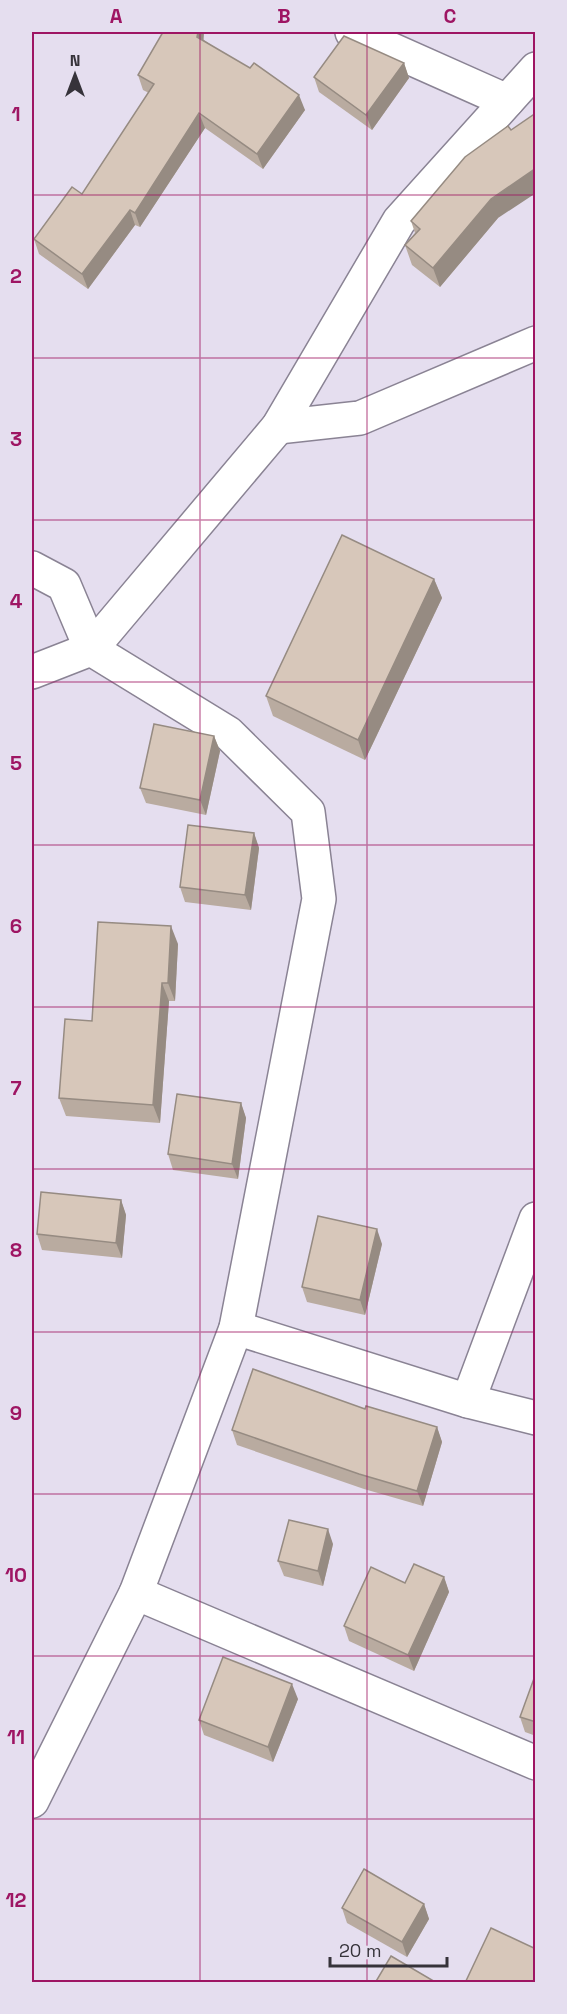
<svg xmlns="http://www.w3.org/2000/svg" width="567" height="2014" font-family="'Space Grotesk',sans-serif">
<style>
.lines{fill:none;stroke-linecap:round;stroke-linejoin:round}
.street-casing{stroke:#8a8394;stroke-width:36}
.street{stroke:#fff;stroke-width:33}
.wall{fill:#b9aba0}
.shaded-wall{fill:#968b82}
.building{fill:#d7c7ba;stroke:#968b82;stroke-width:1.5}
.grid{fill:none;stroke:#9e1563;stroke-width:1.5;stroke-opacity:0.55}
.neatline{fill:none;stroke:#9e1563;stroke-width:2}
.grid-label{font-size:20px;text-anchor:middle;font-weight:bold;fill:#9e1563}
</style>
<rect width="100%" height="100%" fill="#e5deef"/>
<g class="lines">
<g class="street-casing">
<g id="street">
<polyline points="352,32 507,101"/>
<polyline points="278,427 360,418 536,343"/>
<polyline points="32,568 64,585 91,649 228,733 308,812 319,899 236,1328 136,1593 32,1801"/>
<polyline points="32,672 91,649 278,427 399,221 536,69"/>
<polyline points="236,1328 468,1401 536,1418"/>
<polyline points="468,1401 536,1219"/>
<polyline points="136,1593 536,1763"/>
</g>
</g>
<use href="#street" class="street"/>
</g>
<g class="wall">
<polygon points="204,40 305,110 263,169 205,128 140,227 135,225 88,289 39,254 34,239 82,194 149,93 143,90 138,75"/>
<polygon points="404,63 409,78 372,130 319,92 314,77"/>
<polygon points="498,218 440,287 412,265 405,245 415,233 411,221"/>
<polygon points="434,579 442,598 365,760 273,716 266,696"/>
<polygon points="214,736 220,751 206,815 146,803 140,788"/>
<polygon points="254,833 259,848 251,910 185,902 180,887"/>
<polygon points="178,944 175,1001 169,1001 160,1123 66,1116 59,1098 92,1021"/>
<polygon points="241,1103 246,1118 238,1179 173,1170 168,1154"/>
<polygon points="121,1200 126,1215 122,1258 42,1250 37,1234"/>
<polygon points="382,1244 365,1315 307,1302 302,1287"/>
<polygon points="365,1409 437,1427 442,1442 423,1506 364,1489 237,1445 232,1430"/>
<polygon points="333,1544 323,1586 284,1576 278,1561"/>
<polygon points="444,1577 449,1592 414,1671 349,1641 344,1626 405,1583"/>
<polygon points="536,1673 536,1736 525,1732 520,1717"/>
<polygon points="298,1699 273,1762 204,1735 199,1720"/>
<polygon points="424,1904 429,1919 407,1957 347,1923 342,1908"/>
</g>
<g class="shaded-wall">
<polygon points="198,32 204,32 203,52 197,37"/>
<polygon points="404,63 409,78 372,130 366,115"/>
<polygon points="299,95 305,110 263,169 257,154"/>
<polygon points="199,113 205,128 140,227 135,213"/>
<polygon points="536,168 536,193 498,218 440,287 433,268 491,199"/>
<polygon points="130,210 135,225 88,289 82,274"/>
<polygon points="434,579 442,598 365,760 358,740"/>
<polygon points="214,736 220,751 206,815 200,800"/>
<polygon points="254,833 259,848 251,910 245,895"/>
<polygon points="171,926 178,944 175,1001 168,983"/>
<polygon points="162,983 169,1001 160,1123 153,1105"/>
<polygon points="241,1103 246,1118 238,1179 232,1164"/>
<polygon points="121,1200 126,1215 122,1258 116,1243"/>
<polygon points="377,1229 382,1244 365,1315 360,1300"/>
<polygon points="437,1427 442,1442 423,1506 417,1491"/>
<polygon points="328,1529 333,1544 323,1586 318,1571"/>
<polygon points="444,1577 449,1592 414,1671 408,1655"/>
<polygon points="292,1684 298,1699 273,1762 268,1747"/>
<polygon points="424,1904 429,1919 407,1957 402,1942"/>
</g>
<g class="building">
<polygon points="163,32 198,32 197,37 250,68 254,63 299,95 257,154 199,113 135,213 130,210 82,274 34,239 72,187 82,194 154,84 138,75"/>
<polygon points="344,36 404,63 366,115 314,77"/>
<polygon points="536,113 536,168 491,199 433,268 405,245 420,229 411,221 465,157 508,126 511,130"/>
<polygon points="342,535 434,579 358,740 266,696"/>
<polygon points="154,724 214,736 200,800 140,788"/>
<polygon points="188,825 254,833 245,895 180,887"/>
<polygon points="98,922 171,926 168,983 162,983 153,1105 59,1098 65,1019 92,1021"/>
<polygon points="177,1094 241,1103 232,1164 168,1154"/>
<polygon points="41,1192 121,1200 116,1243 37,1234"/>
<polygon points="318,1216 377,1229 360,1300 302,1287"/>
<polygon points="253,1369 365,1409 366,1406 437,1427 417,1491 359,1474 232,1430"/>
<polygon points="289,1520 328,1529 318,1571 278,1561"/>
<polygon points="414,1564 444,1577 408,1655 344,1626 371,1567 405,1583"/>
<polygon points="223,1657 292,1684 268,1747 199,1720"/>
<polygon points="536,1673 536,1722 520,1717"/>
<polygon points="364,1869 424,1904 402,1942 342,1908"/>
<polygon points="491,1928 536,1949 536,1983 465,1983"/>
<polygon points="391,1956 437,1983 375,1983"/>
</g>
<path class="grid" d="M 200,32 L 200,1982M 367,32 L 367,1982M 32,195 L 536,195M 32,358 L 536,358M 32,520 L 536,520M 32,682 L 536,682M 32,845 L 536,845M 32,1007 L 536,1007M 32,1169 L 536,1169M 32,1332 L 536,1332M 32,1494 L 536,1494M 32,1656 L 536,1656M 32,1819 L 536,1819"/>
<rect width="567" height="2014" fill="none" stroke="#e5deef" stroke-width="66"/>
<g transform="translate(75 75)" stroke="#e5deef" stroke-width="4.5" paint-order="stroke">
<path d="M0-4.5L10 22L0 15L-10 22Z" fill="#36333a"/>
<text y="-9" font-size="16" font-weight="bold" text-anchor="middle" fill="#36333a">N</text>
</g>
<path d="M330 1957v9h117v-9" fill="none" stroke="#36333a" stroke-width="3"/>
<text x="339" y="1957" font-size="18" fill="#36333a" stroke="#e5deef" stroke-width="4.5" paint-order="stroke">20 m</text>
<rect x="33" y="33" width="501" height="1948" class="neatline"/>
<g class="grid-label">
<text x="116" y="23">A</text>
<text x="284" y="23">B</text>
<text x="450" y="23">C</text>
<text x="16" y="121">1</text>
<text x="16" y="283">2</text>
<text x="16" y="446">3</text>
<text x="16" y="608">4</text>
<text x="16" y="770">5</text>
<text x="16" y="933">6</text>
<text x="16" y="1095">7</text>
<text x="16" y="1257">8</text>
<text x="16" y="1420">9</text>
<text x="16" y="1582">10</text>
<text x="16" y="1744">11</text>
<text x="16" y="1907">12</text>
</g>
</svg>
